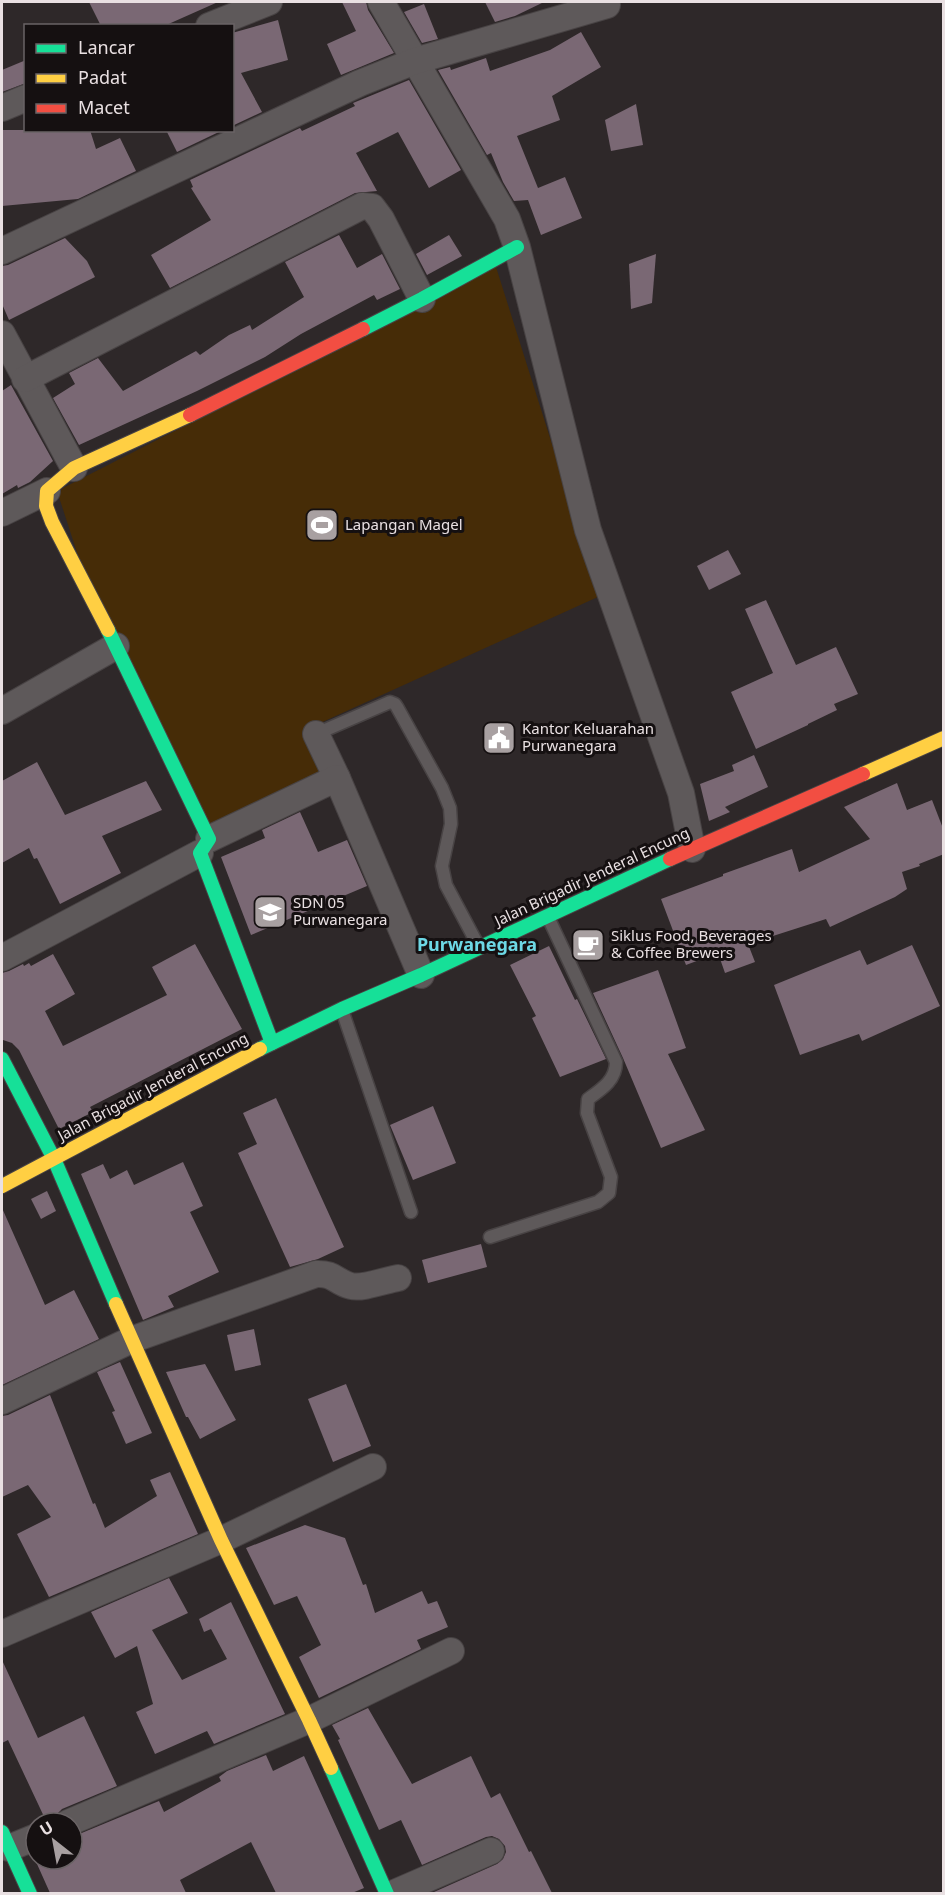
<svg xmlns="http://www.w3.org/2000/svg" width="945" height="1895" font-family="'Noto Sans',sans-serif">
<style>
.green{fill:#462c07}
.building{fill:#7a6874}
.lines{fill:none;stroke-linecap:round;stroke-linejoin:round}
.lane-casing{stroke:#484344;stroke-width:15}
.street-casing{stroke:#484344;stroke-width:28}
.fast-casing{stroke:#484344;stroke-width:16}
.slow-casing{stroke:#484344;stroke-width:16}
.jam-casing{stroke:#484344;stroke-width:16}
.lane{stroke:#5e595a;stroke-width:12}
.street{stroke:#5e595a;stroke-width:26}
.fast{stroke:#16e098;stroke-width:14}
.slow{stroke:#ffcf43;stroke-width:14}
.jam{stroke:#f24e42;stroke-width:14}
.labels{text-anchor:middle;stroke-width:6;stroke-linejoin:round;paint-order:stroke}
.poi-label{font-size:15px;fill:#e9e0e2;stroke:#151011;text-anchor:start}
.street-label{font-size:15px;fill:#e9e0e2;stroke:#151011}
.quarter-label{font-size:18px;font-weight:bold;fill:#6dd8e5;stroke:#151011}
</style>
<rect width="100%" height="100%" fill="#2e2829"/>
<polygon class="green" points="496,267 600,596 307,729 324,770 207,825 98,617 57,491"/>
<g class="building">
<polygon points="89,2 218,2 164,26 101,26"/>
<polygon points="342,2 366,2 368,10 394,53 341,75 327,44 356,31"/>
<polygon points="485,2 544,2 515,16 495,22"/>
<polygon points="424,4 438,39 422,43 404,12"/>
<polygon points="278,20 288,60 241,73 262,112 232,126 232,33"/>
<polygon points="581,32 601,67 552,96 560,120 517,136 538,188 565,177 582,218 541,235 528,200 514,201 503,182 491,153 487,155 438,70 450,67 451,70 486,58 490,71 550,50"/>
<polygon points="26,60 26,83 2,92 2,70"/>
<polygon points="409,80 461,170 429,188 398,132 356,153 377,191 355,193 170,288 151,255 211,220 191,188 193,187 190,180 300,128 302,131 355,106 353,103"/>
<polygon points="636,104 643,145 611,151 605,120"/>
<polygon points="2,130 90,130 96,149 120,138 136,171 78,199 2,206"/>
<polygon points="166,130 223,130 177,152"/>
<polygon points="339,235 357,268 382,254 400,289 377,300 374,295 301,334 265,357 197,391 79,445 53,398 75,384 69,373 98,358 123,391 196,351 200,355 229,335 250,325 252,330 304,297 285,262"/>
<polygon points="449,235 462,256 427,275 416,254"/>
<polygon points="65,238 87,261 95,277 9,320 2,304 2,266 8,265"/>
<polygon points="656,254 652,303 631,309 629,264"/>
<polygon points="11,385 53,461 30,482 18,488 17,485 2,494 2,391"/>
<polygon points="728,550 741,574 709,590 697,566"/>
<polygon points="766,600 796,665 836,647 858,694 834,704 837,710 808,724 808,725 756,749 731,692 773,673 745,609"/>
<polygon points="754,755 768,787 725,807 730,812 709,821 700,784 734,771 732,765"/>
<polygon points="37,762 65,815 146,781 162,810 102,836 121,873 60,904 37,858 34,859 29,848 2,863 2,781"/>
<polygon points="897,783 907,810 932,800 944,831 944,854 919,864 920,866 902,872 907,889 895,897 830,927 826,919 748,944 755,962 725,973 718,953 686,965 661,899 723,876 723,874 792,849 799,872 870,839 844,807"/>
<polygon points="300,812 318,852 347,840 367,886 251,935 221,857 265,838 262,830"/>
<polygon points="195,944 242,1029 90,1107 93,1112 59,1129 19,1050 12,1043 3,1040 2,1037 2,973 9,971 23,964 24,966 29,963 31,966 53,954 75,994 45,1011 63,1046 167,995 152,967"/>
<polygon points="912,945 940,1006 862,1041 859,1034 800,1055 774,985 860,950 867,965"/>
<polygon points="549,946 575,1000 577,999 606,1059 560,1077 532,1018 536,1016 510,965"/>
<polygon points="658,970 686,1048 668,1054 705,1130 661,1148 623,1058 593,993"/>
<polygon points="276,1098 344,1247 318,1259 290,1267 238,1153 257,1144 243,1113"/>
<polygon points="433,1106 456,1163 413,1180 390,1125"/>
<polygon points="183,1162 203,1206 190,1212 219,1272 168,1296 174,1307 143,1320 81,1174 103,1164 110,1179 127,1170 134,1185"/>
<polygon points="47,1191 56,1211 41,1219 31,1199"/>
<polygon points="2,1208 45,1305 74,1290 99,1339 2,1385"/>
<polygon points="481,1244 487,1267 428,1283 422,1260"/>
<polygon points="254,1329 261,1365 235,1371 227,1335"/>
<polygon points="120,1362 152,1433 126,1444 112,1412 115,1411 97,1372"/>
<polygon points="205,1364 236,1420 200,1439 188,1417 186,1417 166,1372"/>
<polygon points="346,1384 371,1446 333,1462 308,1399"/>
<polygon points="50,1395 93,1504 95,1503 105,1528 157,1496 150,1480 170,1472 198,1534 49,1597 17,1534 51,1517 28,1485 2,1497 2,1416 8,1415"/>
<polygon points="305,1525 345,1538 363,1585 366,1584 375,1613 422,1591 428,1604 437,1601 448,1627 417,1640 421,1649 319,1698 299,1657 321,1645 297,1596 274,1605 246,1548"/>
<polygon points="169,1578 188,1613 152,1630 182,1680 227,1659 211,1629 204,1632 199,1619 231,1602 285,1714 214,1744 207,1731 155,1754 136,1712 153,1704 137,1646 115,1658 91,1612"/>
<polygon points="2,1660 38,1738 84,1716 117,1786 62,1809 56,1815 53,1823 47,1823 8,1740 2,1743"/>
<polygon points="368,1708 412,1784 471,1756 491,1798 500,1793 529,1852 531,1851 552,1893 435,1893 434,1892 497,1864 503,1859 506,1852 505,1846 499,1839 492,1836 486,1837 422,1865 401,1820 379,1830 338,1740 340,1739 332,1725"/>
<polygon points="266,1755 273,1771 304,1756 364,1888 352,1893 276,1893 251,1842 180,1880 186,1893 50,1893 33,1855 36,1853 36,1859 72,1859 72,1837 159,1801 164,1812 221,1781 219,1777 227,1771"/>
</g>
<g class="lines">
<g class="lane-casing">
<g id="lane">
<polyline points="316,734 390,702 395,704 397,707 442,788 450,808 451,824 442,866 446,885 479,947"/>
<polyline points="342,1010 411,1212"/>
<path d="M 490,1237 L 598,1202 L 609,1193 L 611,1177 L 587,1113 L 588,1099 C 602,1089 616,1080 616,1062 L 548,917"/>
</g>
</g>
<g class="street-casing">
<g id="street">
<polyline points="381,2 507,219 517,247 588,530 681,793 692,849"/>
<polyline points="209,26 269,2"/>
<polyline points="2,108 26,98"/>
<polyline points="2,251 360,83 415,61 607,5"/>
<polyline points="2,334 74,468"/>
<polyline points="25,379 362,206 372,207 381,219 422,299"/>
<polyline points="2,513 47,491"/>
<polyline points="2,711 116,646"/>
<polyline points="316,734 337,778"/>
<polyline points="209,839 337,778 421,975"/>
<polyline points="2,958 200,853"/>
<path d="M 2,1401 L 131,1340 L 316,1274 C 335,1273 335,1282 351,1286 C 362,1289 386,1280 398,1278"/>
<polyline points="2,1634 221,1540 373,1467"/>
<polyline points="68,1823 309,1720 451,1651"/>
<polyline points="9,1848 36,1837"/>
<polyline points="392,1894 491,1851"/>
</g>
</g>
<g class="fast-casing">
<g id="fast">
<polyline points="363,329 422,299 517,247"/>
<polyline points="108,630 209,839 200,853 272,1043"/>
<polyline points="260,1049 342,1009 421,975 670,859"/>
<polyline points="2,1059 54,1159 116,1304"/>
<polyline points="331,1768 387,1894"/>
<polyline points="2,1832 30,1894"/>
</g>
</g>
<g class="slow-casing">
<g id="slow">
<polyline points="108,630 52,522 46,506 47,491 74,468 190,415"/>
<polyline points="863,774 944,738"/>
<polyline points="2,1186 260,1049"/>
<polyline points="116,1304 221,1540 309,1720 331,1768"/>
</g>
</g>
<g class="jam-casing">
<g id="jam">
<polyline points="190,415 363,329"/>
<polyline points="670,859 863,774"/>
</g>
</g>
<use href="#lane" class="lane"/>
<use href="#street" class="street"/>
<use href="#fast" class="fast"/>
<use href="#slow" class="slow"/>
<use href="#jam" class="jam"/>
</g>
<defs>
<g id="stadium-square" transform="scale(1.725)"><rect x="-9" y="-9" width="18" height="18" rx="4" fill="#a8a0a1" stroke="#151011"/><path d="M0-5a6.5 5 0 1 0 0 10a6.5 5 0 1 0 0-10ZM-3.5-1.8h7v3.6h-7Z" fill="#fff"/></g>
<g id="civic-square" transform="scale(1.725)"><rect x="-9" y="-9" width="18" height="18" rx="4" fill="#a8a0a1" stroke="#151011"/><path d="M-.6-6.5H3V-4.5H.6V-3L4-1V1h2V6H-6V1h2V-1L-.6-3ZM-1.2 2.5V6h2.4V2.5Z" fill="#fff"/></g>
<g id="school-square" transform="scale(1.725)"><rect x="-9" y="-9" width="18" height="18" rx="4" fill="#a8a0a1" stroke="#151011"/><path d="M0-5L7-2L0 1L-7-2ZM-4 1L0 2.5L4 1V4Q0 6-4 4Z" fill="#fff"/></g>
<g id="cafe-square" transform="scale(1.725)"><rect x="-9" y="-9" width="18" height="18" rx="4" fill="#a8a0a1" stroke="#151011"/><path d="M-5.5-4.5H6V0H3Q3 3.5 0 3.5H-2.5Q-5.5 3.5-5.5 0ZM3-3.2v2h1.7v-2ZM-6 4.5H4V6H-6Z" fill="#fff"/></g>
</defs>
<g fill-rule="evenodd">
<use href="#stadium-square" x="322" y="525"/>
<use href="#civic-square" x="499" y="738"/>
<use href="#school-square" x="270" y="912"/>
<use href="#cafe-square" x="588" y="945"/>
</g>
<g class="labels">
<g class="poi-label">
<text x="345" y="530">Lapangan Magel</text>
<text x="522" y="734">Kantor Keluarahan<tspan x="522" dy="17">Purwanegara</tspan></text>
<text x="293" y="908">SDN 05<tspan x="293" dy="17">Purwanegara</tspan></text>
<text x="611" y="941">Siklus Food, Beverages<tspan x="611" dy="17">&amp; Coffee Brewers</tspan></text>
</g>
<g class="street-label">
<text transform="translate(592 877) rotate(-25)" y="5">Jalan Brigadir Jenderal Encung</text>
<text transform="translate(153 1087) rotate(-28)" y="5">Jalan Brigadir Jenderal Encung</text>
</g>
<g class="quarter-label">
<text x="477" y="951">Purwanegara</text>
</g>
</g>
<rect width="945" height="1895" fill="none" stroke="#e9e0e2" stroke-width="6"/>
<rect x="24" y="24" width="210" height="108" fill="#151011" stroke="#6a6365" stroke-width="1.5"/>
<rect x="36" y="44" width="30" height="9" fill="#16e098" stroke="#6a6365" stroke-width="1.5"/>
<text x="78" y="54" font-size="18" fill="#e9e0e2">Lancar</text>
<rect x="36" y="74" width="30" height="9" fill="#ffcf43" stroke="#6a6365" stroke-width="1.5"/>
<text x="78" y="84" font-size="18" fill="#e9e0e2">Padat</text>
<rect x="36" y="104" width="30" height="9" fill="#f24e42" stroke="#6a6365" stroke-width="1.5"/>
<text x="78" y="114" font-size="18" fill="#e9e0e2">Macet</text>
<g transform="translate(54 1841) rotate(329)"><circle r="28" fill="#151011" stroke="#6a6365" stroke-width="1.5"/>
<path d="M0-4.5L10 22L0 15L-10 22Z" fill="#a8a0a1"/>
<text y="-9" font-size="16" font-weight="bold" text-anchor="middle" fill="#e9e0e2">U</text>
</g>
</svg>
